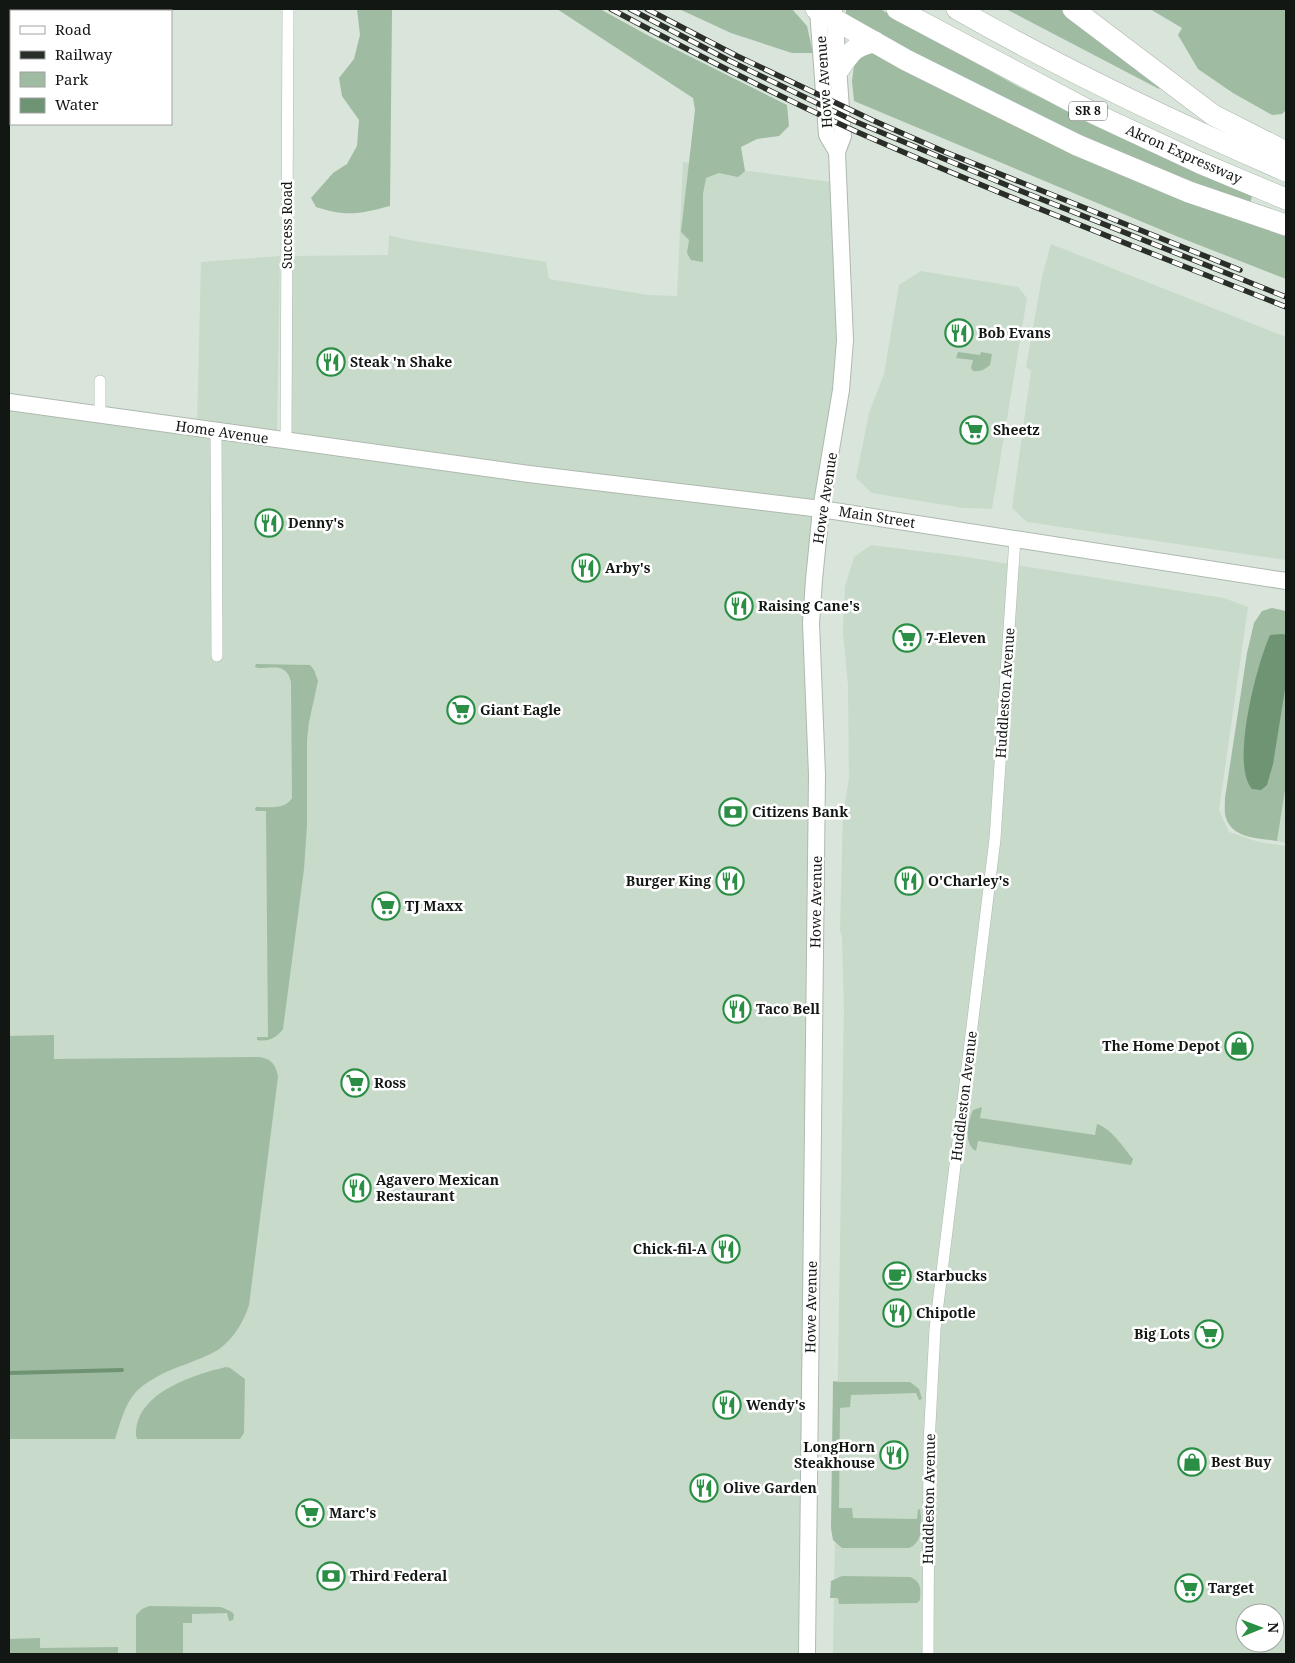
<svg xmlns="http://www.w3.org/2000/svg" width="1295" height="1663" font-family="'Noto Serif',serif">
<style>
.built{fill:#c8daca;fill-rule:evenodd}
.green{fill:#9fbba2}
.water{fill:#6e9473}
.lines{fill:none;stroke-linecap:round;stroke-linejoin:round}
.stream{stroke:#6e9473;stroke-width:4}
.street-casing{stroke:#aeb9af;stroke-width:12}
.secondary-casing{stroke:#aeb9af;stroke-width:18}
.highway-casing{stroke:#aeb9af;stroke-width:22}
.street{stroke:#fff;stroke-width:11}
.secondary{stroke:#fff;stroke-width:16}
.highway{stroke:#fff;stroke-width:21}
.rail-casing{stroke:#292e29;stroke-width:5.5}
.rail{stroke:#fff;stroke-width:4;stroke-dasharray:11;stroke-linecap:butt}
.labels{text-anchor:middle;stroke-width:5;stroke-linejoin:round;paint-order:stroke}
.shield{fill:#fff;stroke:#5a5d5a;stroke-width:1}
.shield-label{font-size:12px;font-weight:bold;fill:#131713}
.street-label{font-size:14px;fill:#131713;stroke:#fff}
.poi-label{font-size:14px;font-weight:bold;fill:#131713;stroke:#fff;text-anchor:start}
</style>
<rect width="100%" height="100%" fill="#d9e5da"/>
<g class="built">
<polygon points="683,162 838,183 845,318 814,580 807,1654 9,1654 9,402 285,441 287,256 388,255 389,235 403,239 546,262 549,279 648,295 677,296"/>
<polygon points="1051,244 1286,337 1286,560 1027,522 1012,508 1031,371 1026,367 1042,277"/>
<polygon points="280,256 277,435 197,423 201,262"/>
<polygon points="921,271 1018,287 1027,298 992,509 963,508 872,493 856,478 869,413 884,374 899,285"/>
<path d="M 871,545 L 960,556 L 1224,598 L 1248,607 L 1219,810 L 1229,832 L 1259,842 L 1286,846 L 1286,1654 L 833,1654 L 844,1010 L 842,936 L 840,931 L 843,814 L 849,779 L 848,685 L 843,632 L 845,587 L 854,557 ZM 1245,1613 L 1275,1613 L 1275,1643 L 1245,1643 Z"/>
<polygon points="1286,784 1286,843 1277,841"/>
</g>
<g class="green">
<path d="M 357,9 L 392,9 L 390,206 C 360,214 346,217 316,207 L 311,198 L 333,173 L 347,164 L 357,146 L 359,120 L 342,96 L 339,78 L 354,59 L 360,35 Z"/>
<polygon points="557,9 600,9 649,36 787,105 789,126 779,136 757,139 741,147 745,171 738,177 719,173 706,178 703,194 703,262 691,260 687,253 689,240 681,232 695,110 693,98"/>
<polygon points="679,9 792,9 807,26 813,53 792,53 731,33"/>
<polygon points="846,9 880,9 1019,87 1128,140 1252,196 1250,204 1138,161 988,92 891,43 846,15"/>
<polygon points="1006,9 1063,9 1161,83 1159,89"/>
<polygon points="1150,9 1286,9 1286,110 1282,114 1272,115 1233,93 1198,69 1178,35 1182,28"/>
<polygon points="866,52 888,56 1286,230 1286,279 1176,236 854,101 852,81 855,58"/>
<path d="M 958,352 L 980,355 L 981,352 L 992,354 L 990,365 C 984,370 980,372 973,371 L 971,368 L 973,360 L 956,358 Z"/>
<path d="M 1272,608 L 1286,611 L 1286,784 L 1277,841 C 1259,838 1233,839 1226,818 C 1224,812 1225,805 1225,798 L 1247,653 L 1254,623 L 1262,611 Z"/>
<path d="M 256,664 L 310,665 L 314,670 L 318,681 L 309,722 L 307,740 L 307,826 L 304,869 L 283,1029 C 276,1038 269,1042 257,1040 L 257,1037 L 268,1037 L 266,811 L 256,811 L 255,809 L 256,807 C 268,807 285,810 292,798 L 291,682 C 287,663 274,668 258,668 L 255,667 Z"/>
<path d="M 54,1035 L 54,1059 L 259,1057 C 272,1059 276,1065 278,1077 L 249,1305 C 244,1321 232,1342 216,1351 C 198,1361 178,1366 160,1375 C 151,1380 141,1386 135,1393 C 124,1406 120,1424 115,1439 L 10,1439 L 9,1532 L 9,1036 Z"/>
<path d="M 982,1107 L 980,1118 L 1095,1135 L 1097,1124 C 1112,1129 1123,1147 1133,1159 L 1131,1165 L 978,1141 L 976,1151 C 963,1145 968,1120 973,1110 Z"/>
<path d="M 226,1367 L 230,1368 L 245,1379 L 244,1433 L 240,1439 L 137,1439 C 135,1434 136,1429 137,1424 C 145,1390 196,1374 226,1367 Z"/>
<path d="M 833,1381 L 840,1382 L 910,1382 L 919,1389 L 922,1399 L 919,1400 L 916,1393 L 851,1395 L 850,1407 L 840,1408 L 839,1508 L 852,1508 L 853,1518 L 917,1519 L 918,1510 L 920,1509 C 922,1522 924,1542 909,1548 L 842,1548 L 833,1540 L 831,1528 Z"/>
<path d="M 842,1576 L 910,1577 C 921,1581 921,1589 920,1600 L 917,1603 L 839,1604 L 838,1598 L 830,1598 L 831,1581 Z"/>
<polygon points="149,1606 221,1607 232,1612 234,1615 233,1620 229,1621 227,1613 192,1614 192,1623 183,1623 183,1654 136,1654 136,1615 142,1609"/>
<polygon points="40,1638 40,1648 118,1647 118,1654 9,1654 9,1639"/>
</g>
<path class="water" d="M 1282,634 L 1286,635 L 1286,683 L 1273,764 L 1267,785 L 1261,790 L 1252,789 C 1230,764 1257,664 1270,635 Z"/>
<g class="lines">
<polyline class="stream" points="9,1373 122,1370"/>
<g class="street-casing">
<g id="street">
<polyline points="100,381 100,415"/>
<polyline points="216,431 217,656"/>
<polyline points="286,441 288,9"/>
<polyline points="928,1654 929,1444 935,1329 995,839 1015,539"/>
</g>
</g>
<g class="secondary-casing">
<g id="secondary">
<polyline points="834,11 843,136 837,152"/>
<polyline points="9,402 529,474 821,509 1286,581"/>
<polyline points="807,1654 817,775 811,623 814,580 821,509 841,390 845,340 837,152 827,135 818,9"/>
</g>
</g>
<g class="highway-casing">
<g id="highway">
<polyline points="816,9 906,60 1077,145 1189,192 1286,225"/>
<polyline points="897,9 1095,114 1200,163 1286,199"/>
<path d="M 957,9 C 1064,70 1173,122 1286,171"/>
<polyline points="1073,9 1213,115 1286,152"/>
<path d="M 838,70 C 851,53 852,46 875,42"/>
</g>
</g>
<use href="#street" class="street"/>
<use href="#secondary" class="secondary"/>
<use href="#highway" class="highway"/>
<g class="rail-casing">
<g id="rail">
<path d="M 611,9 C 691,52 772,93 855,131 C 997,194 1142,249 1286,307"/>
<polyline points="630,9 730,61 854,121 1016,189 1286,297"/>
<polyline points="647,9 737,56 872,120 945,152 1240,270"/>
</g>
</g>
<use href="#rail" class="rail"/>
</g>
<defs>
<g id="restaurant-ring" transform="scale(1.4375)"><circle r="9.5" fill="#fff" stroke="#2a8f44" stroke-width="1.5"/><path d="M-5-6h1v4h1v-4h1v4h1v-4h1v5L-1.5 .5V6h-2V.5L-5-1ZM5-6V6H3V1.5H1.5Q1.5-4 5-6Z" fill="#2a8f44"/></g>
<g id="supermarket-ring" transform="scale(1.4375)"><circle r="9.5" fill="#fff" stroke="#2a8f44" stroke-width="1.5"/><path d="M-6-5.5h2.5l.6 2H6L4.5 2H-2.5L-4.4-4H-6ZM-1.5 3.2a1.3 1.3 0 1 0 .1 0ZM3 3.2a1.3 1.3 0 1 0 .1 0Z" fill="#2a8f44"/></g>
<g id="bank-ring" transform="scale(1.4375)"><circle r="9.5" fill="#fff" stroke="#2a8f44" stroke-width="1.5"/><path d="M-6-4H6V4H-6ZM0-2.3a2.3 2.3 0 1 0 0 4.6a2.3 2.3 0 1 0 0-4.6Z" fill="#2a8f44"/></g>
<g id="shop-ring" transform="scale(1.4375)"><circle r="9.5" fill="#fff" stroke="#2a8f44" stroke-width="1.5"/><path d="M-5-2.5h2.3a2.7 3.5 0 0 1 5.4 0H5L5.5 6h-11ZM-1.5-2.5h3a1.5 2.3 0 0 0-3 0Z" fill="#2a8f44"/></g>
<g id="cafe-ring" transform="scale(1.4375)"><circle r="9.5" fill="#fff" stroke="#2a8f44" stroke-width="1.5"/><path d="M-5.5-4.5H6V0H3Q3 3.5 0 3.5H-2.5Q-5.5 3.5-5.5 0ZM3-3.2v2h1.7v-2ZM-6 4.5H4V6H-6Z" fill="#2a8f44"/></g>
</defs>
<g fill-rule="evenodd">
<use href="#restaurant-ring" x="959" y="333"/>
<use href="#restaurant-ring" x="331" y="362"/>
<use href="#supermarket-ring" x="974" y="430"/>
<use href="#restaurant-ring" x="269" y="523"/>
<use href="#restaurant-ring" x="586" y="568"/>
<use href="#restaurant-ring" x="739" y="606"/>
<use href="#supermarket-ring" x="907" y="638"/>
<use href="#supermarket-ring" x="461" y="710"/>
<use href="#bank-ring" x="733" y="812"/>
<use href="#restaurant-ring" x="730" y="881"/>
<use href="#restaurant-ring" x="909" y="881"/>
<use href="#supermarket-ring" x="386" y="906"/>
<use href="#restaurant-ring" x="737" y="1009"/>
<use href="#shop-ring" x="1239" y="1046"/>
<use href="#supermarket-ring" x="355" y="1083"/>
<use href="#restaurant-ring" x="357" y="1188"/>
<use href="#restaurant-ring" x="726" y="1249"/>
<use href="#cafe-ring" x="897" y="1276"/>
<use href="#restaurant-ring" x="897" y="1313"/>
<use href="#supermarket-ring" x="1209" y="1334"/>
<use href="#restaurant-ring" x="727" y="1405"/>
<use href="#restaurant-ring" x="894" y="1455"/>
<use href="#shop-ring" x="1192" y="1462"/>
<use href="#restaurant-ring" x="704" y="1488"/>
<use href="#supermarket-ring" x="310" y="1513"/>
<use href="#bank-ring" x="331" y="1576"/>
<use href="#supermarket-ring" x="1189" y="1588"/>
</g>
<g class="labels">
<rect class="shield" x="1069" y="101.5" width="38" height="19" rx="4"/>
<g class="shield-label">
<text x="1088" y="115">SR 8</text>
</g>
<g class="street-label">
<text transform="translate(824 82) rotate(-94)" y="5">Howe Avenue</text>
<text transform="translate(1184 154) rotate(24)" y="5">Akron Expressway</text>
<text transform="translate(287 225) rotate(-90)" y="5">Success Road</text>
<text transform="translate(222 432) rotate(8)" y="5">Home Avenue</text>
<text transform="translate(825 498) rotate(-81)" y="5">Howe Avenue</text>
<text transform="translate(877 517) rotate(9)" y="5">Main Street</text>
<text transform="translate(1005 693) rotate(-86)" y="5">Huddleston Avenue</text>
<text transform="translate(816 902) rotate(-89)" y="5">Howe Avenue</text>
<text transform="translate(964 1096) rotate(-83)" y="5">Huddleston Avenue</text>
<text transform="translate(811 1307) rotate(-89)" y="5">Howe Avenue</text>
<text transform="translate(929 1499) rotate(-89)" y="5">Huddleston Avenue</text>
</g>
<g class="poi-label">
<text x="978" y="338">Bob Evans</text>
<text x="350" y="367">Steak 'n Shake</text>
<text x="993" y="435">Sheetz</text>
<text x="288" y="528">Denny's</text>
<text x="605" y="573">Arby's</text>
<text x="758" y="611">Raising Cane's</text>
<text x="926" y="643">7-Eleven</text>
<text x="480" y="715">Giant Eagle</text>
<text x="752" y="817">Citizens Bank</text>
<text x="711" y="886" text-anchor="end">Burger King</text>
<text x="928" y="886">O'Charley's</text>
<text x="405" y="911">TJ Maxx</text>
<text x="756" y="1014">Taco Bell</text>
<text x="1220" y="1051" text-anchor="end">The Home Depot</text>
<text x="374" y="1088">Ross</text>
<text x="376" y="1185">Agavero Mexican<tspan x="376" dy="16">Restaurant</tspan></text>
<text x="707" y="1254" text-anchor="end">Chick-fil-A</text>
<text x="916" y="1281">Starbucks</text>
<text x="916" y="1318">Chipotle</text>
<text x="1190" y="1339" text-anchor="end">Big Lots</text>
<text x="746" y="1410">Wendy's</text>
<text x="875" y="1452" text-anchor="end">LongHorn<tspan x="875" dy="16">Steakhouse</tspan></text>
<text x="1211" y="1467">Best Buy</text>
<text x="723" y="1493">Olive Garden</text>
<text x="329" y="1518">Marc's</text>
<text x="350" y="1581">Third Federal</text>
<text x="1208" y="1593">Target</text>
</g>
</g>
<rect width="1295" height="1663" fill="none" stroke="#131713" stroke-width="20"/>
<rect x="10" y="10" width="162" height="115" fill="#ffffff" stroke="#a1a2a1"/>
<rect x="20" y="26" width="25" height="8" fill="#ffffff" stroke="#a1a2a1"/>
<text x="55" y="35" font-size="15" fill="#131713">Road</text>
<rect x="20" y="51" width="25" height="8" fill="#292e29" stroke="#a1a2a1"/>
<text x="55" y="60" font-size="15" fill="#131713">Railway</text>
<rect x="20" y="72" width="25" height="15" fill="#9fbba2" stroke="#a1a2a1"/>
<text x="55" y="85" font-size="15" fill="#131713">Park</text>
<rect x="20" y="98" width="25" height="15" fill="#6e9473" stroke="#a1a2a1"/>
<text x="55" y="110" font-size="15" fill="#131713">Water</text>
<g transform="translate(1260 1628) rotate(89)"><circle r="24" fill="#ffffff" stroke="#a1a2a1"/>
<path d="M0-4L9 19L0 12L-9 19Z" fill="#2a8f44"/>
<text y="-8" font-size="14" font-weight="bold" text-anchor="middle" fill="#131713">N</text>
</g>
</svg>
